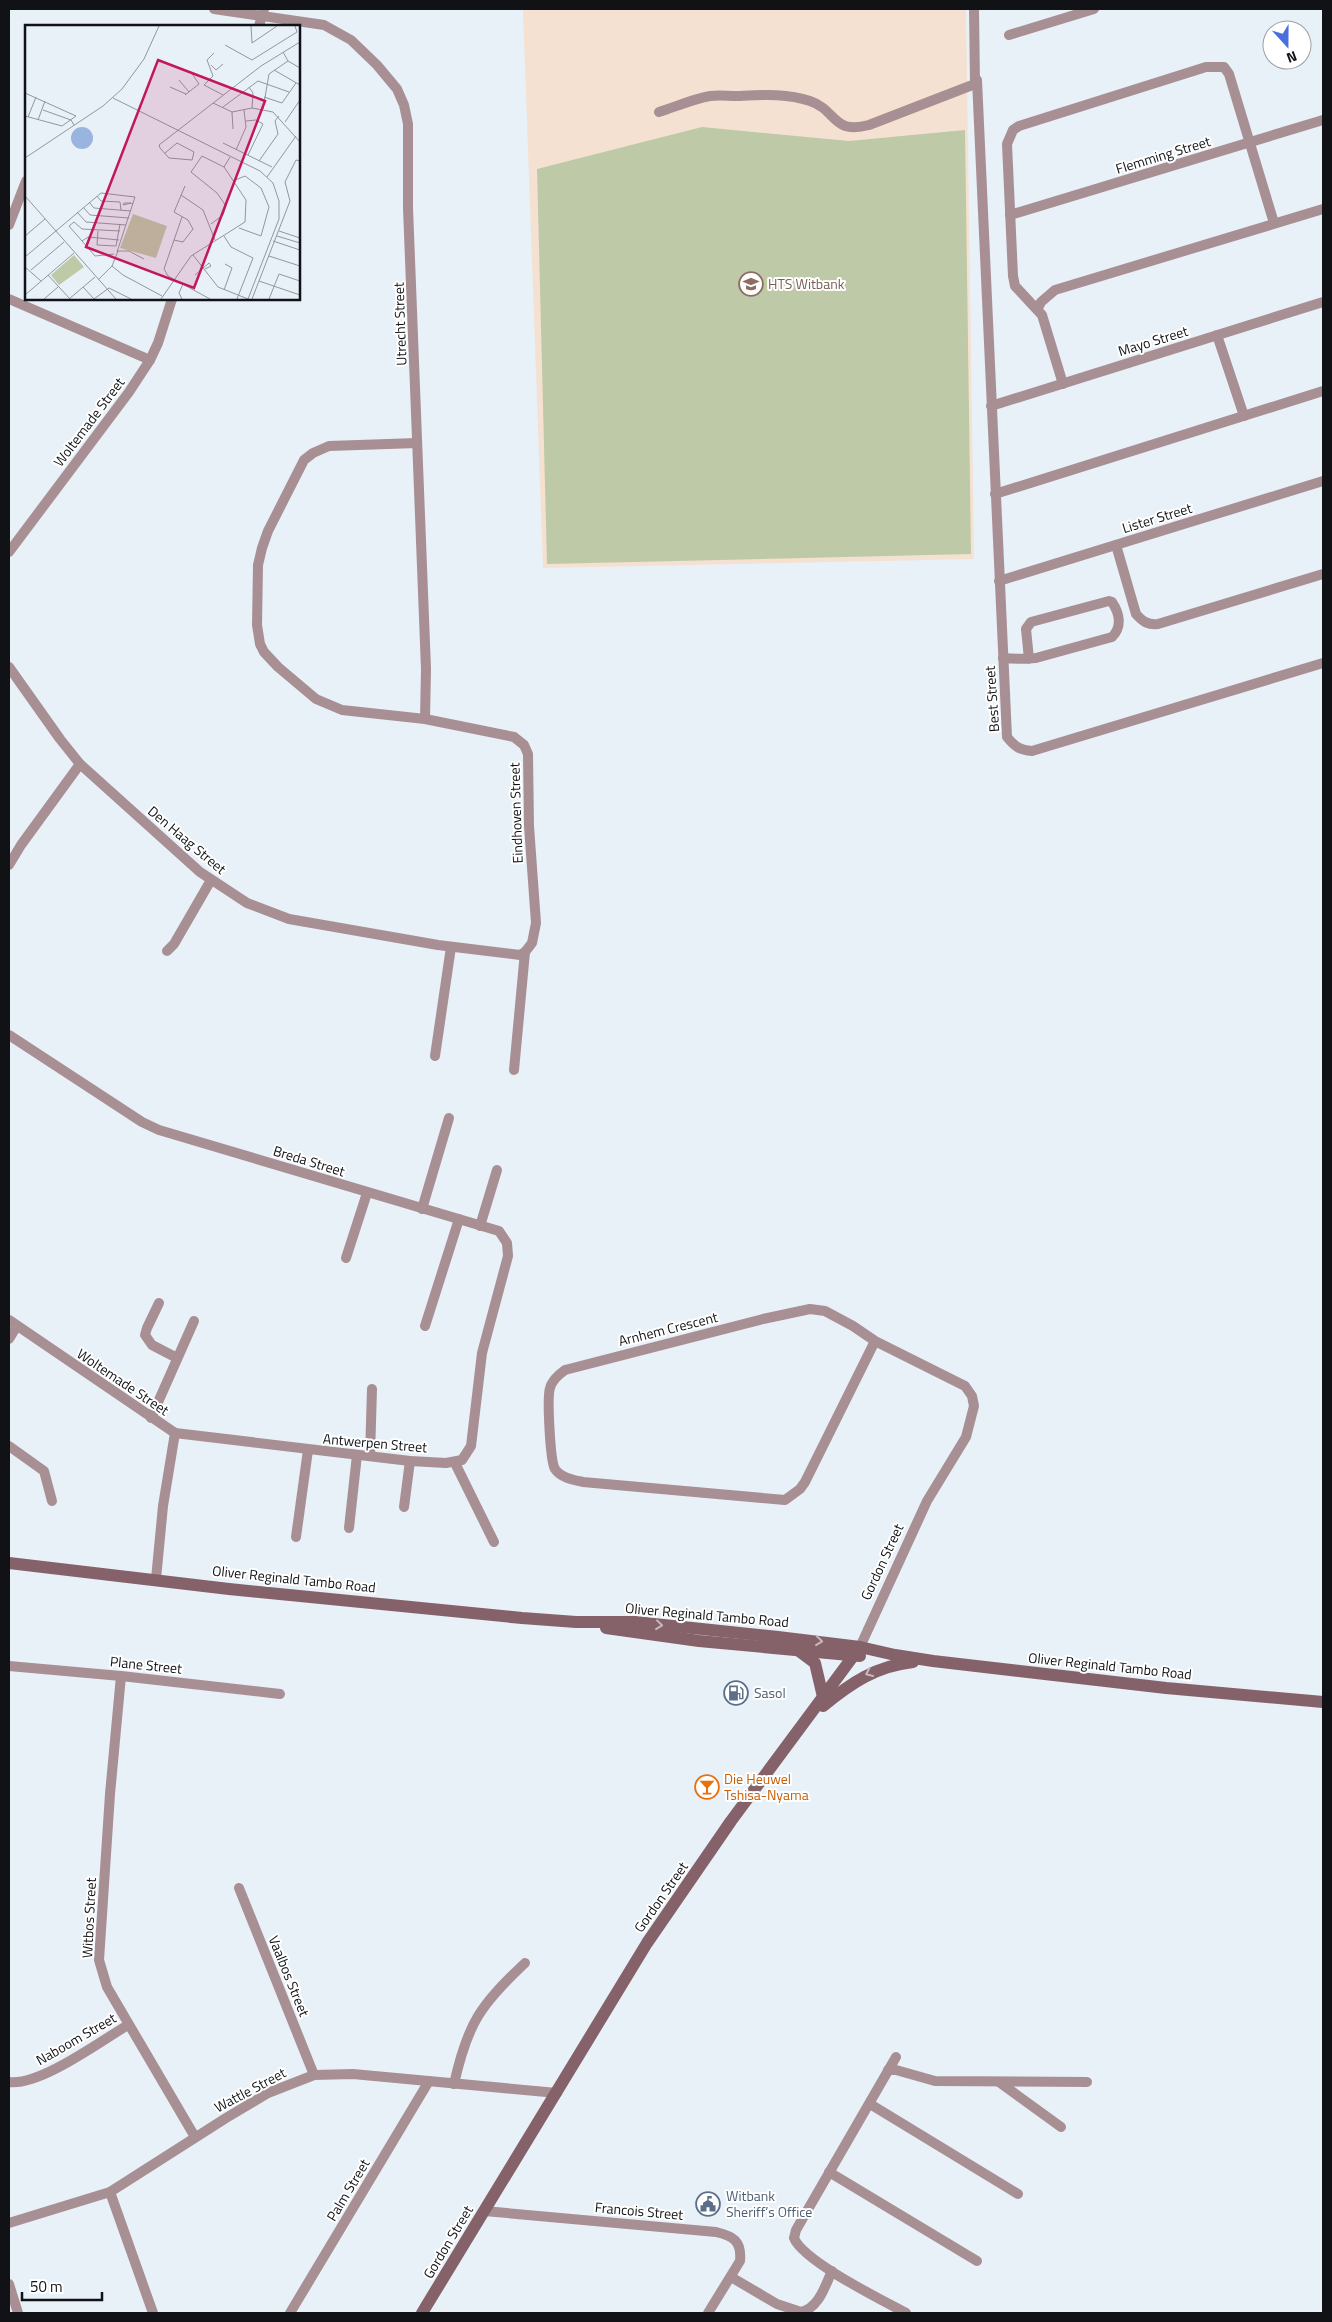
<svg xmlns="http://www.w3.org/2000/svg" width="1332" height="2322" font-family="'Titillium Web',sans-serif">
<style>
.education{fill:#f5e1d1}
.green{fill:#bec9a8}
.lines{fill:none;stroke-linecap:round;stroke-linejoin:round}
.street{stroke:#a88f94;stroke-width:10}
.secondary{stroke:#856269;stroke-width:12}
.oneway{stroke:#c8b8bc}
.labels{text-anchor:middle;stroke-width:4;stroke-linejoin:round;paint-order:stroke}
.street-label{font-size:14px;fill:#101215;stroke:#fff}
.education-label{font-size:14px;fill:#785e54;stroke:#fff;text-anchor:start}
.service-label{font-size:14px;fill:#4e5e75;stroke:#fff;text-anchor:start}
.food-label{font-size:14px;fill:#c56008;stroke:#fff;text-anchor:start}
.inset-road{fill:none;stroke:#92979d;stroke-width:1}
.view{fill:#c2185b;fill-opacity:0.15;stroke:#c2185b;stroke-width:2.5}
.inset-edge{fill:none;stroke:#101215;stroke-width:2.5}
</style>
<rect width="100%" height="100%" fill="#e8f0f8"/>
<polygon class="education" points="523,9 966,9 974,559 543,568"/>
<polygon class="green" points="702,127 849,141 965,130 971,554 547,564 537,169"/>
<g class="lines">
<g class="street">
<polyline points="214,9 324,25 351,40 377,65 397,89 404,105 408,124 408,208 426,669 425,719"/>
<polyline points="259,26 264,9"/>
<polyline points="1009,35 1094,9"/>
<path d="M 977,80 L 1007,737 C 1015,747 1020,750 1032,751 L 1323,663"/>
<path d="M 659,112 C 675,107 693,99 710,96 C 719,95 728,96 737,96 C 761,95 786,93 810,101 C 837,110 832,135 869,125 L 975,84 L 974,9"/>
<polyline points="1010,215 1323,120"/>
<polyline points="9,225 26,181"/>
<polyline points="9,299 150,360"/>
<polyline points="1038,308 1041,302 1055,290 1323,209"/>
<polyline points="1217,335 1244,416"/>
<polyline points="1063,384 1042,315 1015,286 1013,276 1007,144 1013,130 1019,126 1206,67 1224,67 1229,74 1274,223"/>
<polyline points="991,406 1323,302"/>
<polyline points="995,494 1323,391"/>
<path d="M 1116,545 L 1136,614 C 1143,622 1148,625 1158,624 L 1323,574"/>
<polyline points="9,552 129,392 150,360 158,343 172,299"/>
<polyline points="999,581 1323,481"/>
<path d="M 1003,658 C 1014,659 1024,659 1036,658 L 1112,637 C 1122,627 1120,614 1112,602 L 1109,601 L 1031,622 L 1026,629 L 1029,659"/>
<polyline points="9,667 60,739 80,764 200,872 247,903 289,919 438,945 520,955 525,952 532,943 536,923 529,826 528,754 524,745 514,737 425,719 342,710 316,699 278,667 264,652 260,644 257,625 258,565 262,548 268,531 304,460 313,453 329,446 417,443"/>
<polyline points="9,865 21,845 80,764"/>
<polyline points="167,951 174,944 211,880"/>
<polyline points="9,1035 142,1122 159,1130 499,1231 507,1243 508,1256 482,1353 471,1446 462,1460 446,1463 410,1461 175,1433"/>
<polyline points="435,1056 451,947"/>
<polyline points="514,1070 525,952"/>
<polyline points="422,1209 449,1118"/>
<polyline points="480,1226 497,1170"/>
<polyline points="346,1258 367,1193"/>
<polyline points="159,1303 147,1328 145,1335 152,1345 177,1358"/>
<polyline points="9,1320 175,1433 163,1506 156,1579"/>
<polyline points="425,1326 459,1219"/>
<polyline points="9,1339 17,1326"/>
<polyline points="151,1418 194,1321"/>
<polyline points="9,1446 44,1471 52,1501"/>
<polyline points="370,1456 372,1389"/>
<polyline points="455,1463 494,1542"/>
<polyline points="404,1507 410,1461"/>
<polyline points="349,1528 357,1455"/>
<polyline points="296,1537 308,1450"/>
<path d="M 860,1647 L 927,1501 L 966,1437 L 974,1406 L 972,1396 L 965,1386 L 875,1341 L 853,1326 L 825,1311 L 810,1309 L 763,1319 L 565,1370 C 558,1375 552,1380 550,1388 C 547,1397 550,1461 555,1469 C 561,1478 574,1480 583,1482 L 785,1500 L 800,1489 L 805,1482 L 875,1341"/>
<polyline points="9,1666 121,1676 280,1694"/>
<polyline points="121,1676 110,1794 99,1960 107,1987 195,2137"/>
<polyline points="239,1888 314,2075"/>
<path d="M 896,2057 L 796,2230 L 794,2238 C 803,2261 882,2300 906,2313"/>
<polyline points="888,2070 896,2070 935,2081 1087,2082"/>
<path d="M 9,2082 C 40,2086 99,2042 128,2025"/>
<polyline points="999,2082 1061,2127"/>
<path d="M 454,2084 C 468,2022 480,2006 525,1963"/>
<polyline points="870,2104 1018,2194"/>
<polyline points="829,2172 977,2261"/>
<polyline points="110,2192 153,2313"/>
<path d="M 484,2211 L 716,2232 C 733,2236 742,2241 740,2261 L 708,2313"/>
<polyline points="9,2223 110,2192 226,2118 268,2093 314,2075 353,2074 557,2093"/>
<path d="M 731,2277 L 777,2304 L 801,2312 C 819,2308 825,2286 832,2271"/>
<polyline points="9,2284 18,2313"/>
<polyline points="290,2313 429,2081"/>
</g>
<g class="secondary">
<polyline points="9,1563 229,1589 522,1618 576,1622 635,1622 778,1637 860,1647 895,1655 933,1661 1166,1688 1323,1702"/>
<polyline points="606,1628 699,1641 860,1656"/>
<polyline points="799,1651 815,1663 823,1697"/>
<path d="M 823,1706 C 851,1683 876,1666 913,1662"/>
<polyline points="422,2313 647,1943 731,1821 860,1647"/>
</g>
</g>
<defs><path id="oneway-chevron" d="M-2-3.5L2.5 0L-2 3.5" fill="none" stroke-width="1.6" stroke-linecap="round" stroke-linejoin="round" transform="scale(1.25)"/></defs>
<g class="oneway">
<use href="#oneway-chevron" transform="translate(659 1625) rotate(6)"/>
<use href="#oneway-chevron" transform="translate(819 1641) rotate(6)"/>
<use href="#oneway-chevron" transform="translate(869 1673) rotate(155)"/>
</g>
<defs>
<g id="school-ring" transform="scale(1.25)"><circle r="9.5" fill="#fff" stroke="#8d6e63" stroke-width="1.5"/><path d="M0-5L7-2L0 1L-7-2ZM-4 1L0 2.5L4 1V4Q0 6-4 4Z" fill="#8d6e63"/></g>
<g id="fuel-ring" transform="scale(1.25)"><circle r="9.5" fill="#fff" stroke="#5c6f8a" stroke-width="1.5"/><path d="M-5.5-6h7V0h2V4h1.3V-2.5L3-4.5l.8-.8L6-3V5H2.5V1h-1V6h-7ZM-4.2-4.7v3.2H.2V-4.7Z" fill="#5c6f8a"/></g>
<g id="bar-ring" transform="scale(1.25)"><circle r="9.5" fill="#fff" stroke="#e8710a" stroke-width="1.5"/><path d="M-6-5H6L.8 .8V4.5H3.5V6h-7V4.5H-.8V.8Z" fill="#e8710a"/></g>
<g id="civic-ring" transform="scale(1.25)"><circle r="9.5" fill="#fff" stroke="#5c6f8a" stroke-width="1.5"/><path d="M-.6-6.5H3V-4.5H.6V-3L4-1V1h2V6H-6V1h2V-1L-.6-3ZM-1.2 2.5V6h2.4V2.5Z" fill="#5c6f8a"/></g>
</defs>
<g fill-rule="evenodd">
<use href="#school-ring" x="751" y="284"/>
<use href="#fuel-ring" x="736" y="1693"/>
<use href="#bar-ring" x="707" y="1787"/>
<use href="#civic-ring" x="708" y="2204"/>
</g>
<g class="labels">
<g class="street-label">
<text transform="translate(1163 155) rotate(-17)" y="5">Flemming Street</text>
<text transform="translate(400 324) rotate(-92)" y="5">Utrecht Street</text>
<text transform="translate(1153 341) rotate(-17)" y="5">Mayo Street</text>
<text transform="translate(89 422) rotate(-53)" y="5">Woltemade Street</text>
<text transform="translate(1157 518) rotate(-17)" y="5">Lister Street</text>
<text transform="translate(992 699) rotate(-94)" y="5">Best Street</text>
<text transform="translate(516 813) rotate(-92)" y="5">Eindhoven Street</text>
<text transform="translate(187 840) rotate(40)" y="5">Den Haag Street</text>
<text transform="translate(309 1161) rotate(17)" y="5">Breda Street</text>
<text transform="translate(668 1329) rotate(-14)" y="5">Arnhem Crescent</text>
<text transform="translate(123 1382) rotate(34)" y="5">Woltemade Street</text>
<text transform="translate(375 1443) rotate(5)" y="5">Antwerpen Street</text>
<text transform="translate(882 1562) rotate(-65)" y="5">Gordon Street</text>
<text transform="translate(294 1579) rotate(6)" y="5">Oliver Reginald Tambo Road</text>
<text transform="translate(707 1615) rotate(5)" y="5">Oliver Reginald Tambo Road</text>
<text transform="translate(146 1665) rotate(6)" y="5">Plane Street</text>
<text transform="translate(1110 1666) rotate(6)" y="5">Oliver Reginald Tambo Road</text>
<text transform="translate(661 1897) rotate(-55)" y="5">Gordon Street</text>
<text transform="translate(89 1918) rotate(-87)" y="5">Witbos Street</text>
<text transform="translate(289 1976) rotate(68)" y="5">Vaalbos Street</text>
<text transform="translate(76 2039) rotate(-30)" y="5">Naboom Street</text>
<text transform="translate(250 2090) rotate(-28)" y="5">Wattle Street</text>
<text transform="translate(348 2190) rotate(-59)" y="5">Palm Street</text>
<text transform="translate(639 2211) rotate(5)" y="5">Francois Street</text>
<text transform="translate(448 2242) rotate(-59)" y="5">Gordon Street</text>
</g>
<g class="education-label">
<text x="768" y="289">HTS Witbank</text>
</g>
<g class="service-label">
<text x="754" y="1698">Sasol</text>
<text x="726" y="2201">Witbank<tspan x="726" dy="16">Sheriff’s Office</tspan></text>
</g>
<g class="food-label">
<text x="724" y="1784">Die Heuwel<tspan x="724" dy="16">Tshisa-Nyama</tspan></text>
</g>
</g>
<g transform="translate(25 25)">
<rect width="275" height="275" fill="#e8f0f8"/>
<path d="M 108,189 L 142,201 L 131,233 L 95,223 ZM 49,230 L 59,242 L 34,260 L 26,250 Z" fill="#bec9a8"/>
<path d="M46 113a11 11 0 1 1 22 0a11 11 0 1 1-22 0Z" fill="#99b4df"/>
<path class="inset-road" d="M 226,1 L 227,18M 227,18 L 252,1M 200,20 L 227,35 L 272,7 L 270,1M 258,27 L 263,36 L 275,43M 186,40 L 191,45 L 198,39M 249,45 L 275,60M 188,51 L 179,60 L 198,70M 188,51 L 182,35 L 189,28M 154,55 L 164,67M 145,62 L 161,69M 224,62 L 228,68 L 227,83M 0,68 L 51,91 L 37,101 L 0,91M 160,70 L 174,59 L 166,47M 239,72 L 257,78 L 271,58M 88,73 L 235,146 L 248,158 L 254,176 L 254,194 L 223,274M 188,78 L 207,87 L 227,83 L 248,87 L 275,117M 198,82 L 233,56 L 264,67M 238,84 L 244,49 L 263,36M 18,85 L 46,95 L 49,100M 207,87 L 208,104M 3,92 L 11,72M 13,95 L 20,76M 221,96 L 231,95 L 238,99 L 223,130M 260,97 L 275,75M 253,109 L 250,96 L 254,91M 198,118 L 247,142M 211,125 L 221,102 L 219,85M 140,128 L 152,118 L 169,127 L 167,135 L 144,133 L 135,123 L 134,120 L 236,41 L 275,17M 0,133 L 78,81 L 97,64 L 119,34 L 134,1M 234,136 L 253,109M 242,152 L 271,111M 208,156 L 220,151 L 236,163 L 244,182 L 236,211 L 214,203M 156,170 L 178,185 L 190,215M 0,171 L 91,274M 72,171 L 76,176 L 95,177 L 96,185M 64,177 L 69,183 L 106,186M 106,178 L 98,180 L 99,178 L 106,178 L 107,179 L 108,179M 58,182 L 65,190 L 104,193M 52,187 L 61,197 L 101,200M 157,192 L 139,244 L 143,251 L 185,274M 186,199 L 198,190 L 201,181 L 192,168 L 166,147 L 177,131 L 199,142M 73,206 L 72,220 L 91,221 L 95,199M 254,206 L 275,213M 0,211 L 20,194M 199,211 L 206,222 L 228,233 L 212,274M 252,211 L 275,218M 149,215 L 158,217 L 168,204 L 163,195 L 149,187 L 160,161M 57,216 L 63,212 L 94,215M 248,216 L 275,225M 89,229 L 70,231 L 44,201 L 49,197 L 57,204 L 95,206M 168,230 L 193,262 L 223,274M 244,231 L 275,241M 0,232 L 76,168 L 110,172 L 92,227M 87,241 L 98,250 L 137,271M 0,242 L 16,256M 6,245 L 39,217M 23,250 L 45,274M 170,250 L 184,238 L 186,241 L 180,244M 73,255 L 87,241 L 93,226 L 104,226 L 119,234M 234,256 L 275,270M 58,262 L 69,274M 199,265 L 207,243 L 200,239M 0,270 L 49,228M 19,274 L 33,262M 44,274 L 70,252M 69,274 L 84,263 L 106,274M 136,274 L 166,231 L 220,197 L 221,175 L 199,142 L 205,132M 157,274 L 154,268 L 158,259M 227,274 L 265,176 L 260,157 L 271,135 L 275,136M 244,274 L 254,249 L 275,256"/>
<path class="view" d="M 133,35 L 240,76 L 169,263 L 61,222 Z"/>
<rect width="275" height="275" class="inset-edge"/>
</g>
<rect width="1332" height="2322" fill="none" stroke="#101215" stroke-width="20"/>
<g transform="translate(1287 45) rotate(159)"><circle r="24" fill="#ffffff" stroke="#9fa0a1"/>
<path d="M0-4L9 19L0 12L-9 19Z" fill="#486fe2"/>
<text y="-8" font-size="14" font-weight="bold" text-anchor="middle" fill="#101215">N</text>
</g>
<path d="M22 2292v8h80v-8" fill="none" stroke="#101215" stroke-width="2.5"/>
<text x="30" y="2292" font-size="15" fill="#101215" stroke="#ffffff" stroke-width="4" paint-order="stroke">50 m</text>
</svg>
